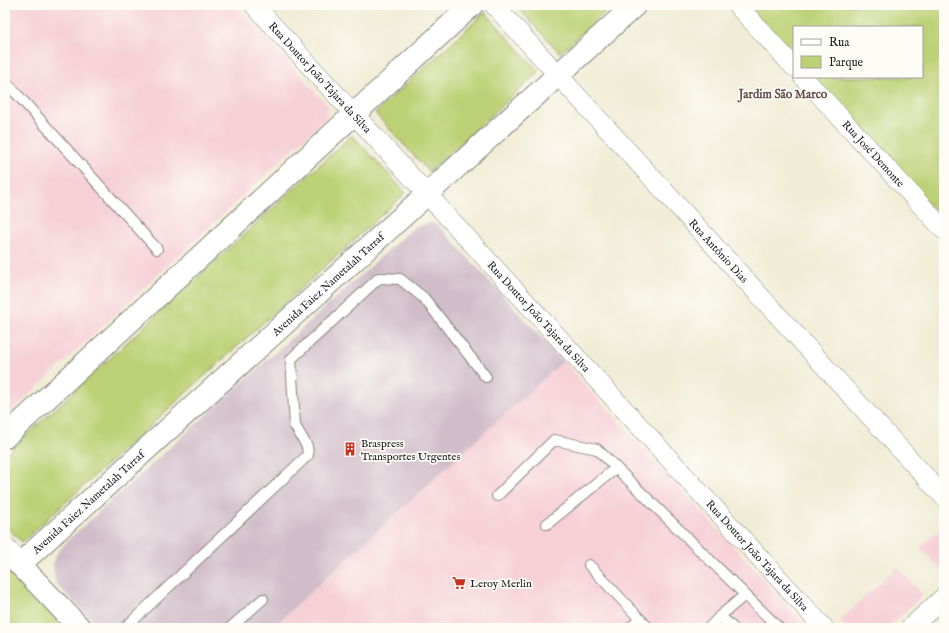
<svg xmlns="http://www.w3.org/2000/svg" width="949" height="633" font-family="'IM FELL English',serif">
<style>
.built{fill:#f6cfd7}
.industrial{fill:#d1bdc9}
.green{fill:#bcd174;stroke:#6c7648}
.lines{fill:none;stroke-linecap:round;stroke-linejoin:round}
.service-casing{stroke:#868478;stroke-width:12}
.minor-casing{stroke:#868478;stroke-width:20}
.tertiary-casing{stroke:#868478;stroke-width:24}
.secondary-casing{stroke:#868478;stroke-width:24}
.service{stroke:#fff;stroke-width:10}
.minor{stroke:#fff;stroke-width:19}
.tertiary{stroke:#fff;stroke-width:22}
.secondary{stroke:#fff;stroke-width:22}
.labels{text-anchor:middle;stroke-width:3.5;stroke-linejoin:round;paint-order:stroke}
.street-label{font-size:11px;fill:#1c1c1c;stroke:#fdfcf7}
.poi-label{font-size:11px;fill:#1c1c1c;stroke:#fdfcf7;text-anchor:start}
.neighbourhood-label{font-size:12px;font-weight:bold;fill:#674e4c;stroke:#fdfcf7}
</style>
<rect width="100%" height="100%" fill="#fdfcf7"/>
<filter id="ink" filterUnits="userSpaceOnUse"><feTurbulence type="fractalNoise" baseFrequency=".025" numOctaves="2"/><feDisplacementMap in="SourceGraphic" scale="8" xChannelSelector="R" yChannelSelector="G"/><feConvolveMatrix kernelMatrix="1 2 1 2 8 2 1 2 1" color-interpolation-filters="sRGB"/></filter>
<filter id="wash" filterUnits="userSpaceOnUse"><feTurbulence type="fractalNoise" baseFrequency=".012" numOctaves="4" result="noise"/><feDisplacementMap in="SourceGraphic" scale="16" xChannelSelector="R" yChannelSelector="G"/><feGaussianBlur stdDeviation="0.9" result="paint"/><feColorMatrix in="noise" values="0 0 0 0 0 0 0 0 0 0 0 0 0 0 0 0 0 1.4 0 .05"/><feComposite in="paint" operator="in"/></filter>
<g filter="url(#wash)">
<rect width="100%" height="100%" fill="#f1ecd5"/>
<g class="built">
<polygon points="5,5 235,5 328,106 328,114 324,120 5,417"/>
<polygon points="563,361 808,628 273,628"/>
<polygon points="944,526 944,573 920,547"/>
<polygon points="897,567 923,595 887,628 848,628 840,620"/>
</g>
<polygon class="industrial" points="431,223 438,225 563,361 272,628 100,628 56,584 54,577 53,565 57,553 68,540 414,227"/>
<g class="green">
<polygon points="515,5 613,5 560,53"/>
<polygon points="746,5 944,5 944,221 813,77 922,77 922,27 794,27 794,57"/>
<polygon points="485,12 539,72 429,172 375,113"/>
<polygon points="352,135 406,193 22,542 5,526 5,455"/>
<polygon points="5,567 65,628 5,628"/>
</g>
</g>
<g filter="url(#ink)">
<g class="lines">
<g class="service-casing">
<g id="service">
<polyline points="5,81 157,249"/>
<polyline points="497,496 554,440 597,449 779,628"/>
<polyline points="547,524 616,468"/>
<polyline points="589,565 640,619"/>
<polyline points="720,616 745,595"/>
<polyline points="125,628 308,455 307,446 295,426 291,359 379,278 400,279 424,298 486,377"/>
<polyline points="230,628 263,599"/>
<polyline points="630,628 640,619 649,628"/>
<polyline points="709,628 720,616 733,628"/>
</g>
</g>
<g class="minor-casing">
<g id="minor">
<path id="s1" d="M 254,5 L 824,628"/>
<path id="s2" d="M 494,5 L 944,497"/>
<polyline points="737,5 794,67"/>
<path id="s3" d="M 803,77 L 944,230"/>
<polyline points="910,628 944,597"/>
</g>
</g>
<g class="tertiary-casing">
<g id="tertiary">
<polyline points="5,437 472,5"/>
<path id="s4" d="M 20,564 L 635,5"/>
</g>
</g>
<g class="secondary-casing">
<polyline id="secondary" points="5,549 80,628"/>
</g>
<use href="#service" class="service"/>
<use href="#minor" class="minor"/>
<use href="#tertiary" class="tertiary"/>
<use href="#secondary" class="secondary"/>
</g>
</g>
<defs>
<g id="building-bare" transform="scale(1.08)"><path d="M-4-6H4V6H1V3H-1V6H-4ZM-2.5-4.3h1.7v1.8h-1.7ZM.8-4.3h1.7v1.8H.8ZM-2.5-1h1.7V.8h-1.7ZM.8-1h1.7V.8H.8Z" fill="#c8321e" stroke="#fdfcf7" stroke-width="2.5" paint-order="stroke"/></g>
<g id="supermarket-bare" transform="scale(1.08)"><path d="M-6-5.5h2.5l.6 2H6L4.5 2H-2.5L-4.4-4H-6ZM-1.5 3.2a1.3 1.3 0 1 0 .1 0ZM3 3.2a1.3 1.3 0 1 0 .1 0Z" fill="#c8321e" stroke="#fdfcf7" stroke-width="2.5" paint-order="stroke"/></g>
</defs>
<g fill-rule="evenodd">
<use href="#building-bare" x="350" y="449"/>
<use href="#supermarket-bare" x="459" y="583"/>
</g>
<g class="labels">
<g class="street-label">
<text dy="4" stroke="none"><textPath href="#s1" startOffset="98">Rua Doutor João Tajara da Silva</textPath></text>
<text dy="4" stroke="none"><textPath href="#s3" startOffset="104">Rua José Demonte</textPath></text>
<text dy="4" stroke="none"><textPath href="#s2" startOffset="333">Rua Antônio Dias</textPath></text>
<text dy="4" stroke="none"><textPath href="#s4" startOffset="416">Avenida Faiez Nametalah Tarraf</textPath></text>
<text dy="4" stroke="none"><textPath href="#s1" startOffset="422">Rua Doutor João Tajara da Silva</textPath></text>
<text dy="4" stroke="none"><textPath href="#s4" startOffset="92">Avenida Faiez Nametalah Tarraf</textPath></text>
<text dy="4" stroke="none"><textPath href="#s1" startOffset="746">Rua Doutor João Tajara da Silva</textPath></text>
</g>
<g class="poi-label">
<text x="361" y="447">Braspress<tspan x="361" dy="13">Transportes Urgentes</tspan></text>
<text x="470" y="587">Leroy Merlin</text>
</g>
<g class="neighbourhood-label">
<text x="783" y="98">Jardim São Marco</text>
</g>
</g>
<rect width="949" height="633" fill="none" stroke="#fdfcf7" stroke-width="20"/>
<rect x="793" y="26" width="130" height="52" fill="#fdfcf7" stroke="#a3a29f"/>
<rect x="801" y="39" width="20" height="6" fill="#ffffff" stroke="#a3a29f"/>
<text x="829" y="46" font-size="12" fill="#1c1c1c">Rua</text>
<rect x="801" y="56" width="20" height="12" fill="#bcd174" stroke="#a3a29f"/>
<text x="829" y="66" font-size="12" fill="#1c1c1c">Parque</text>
</svg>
